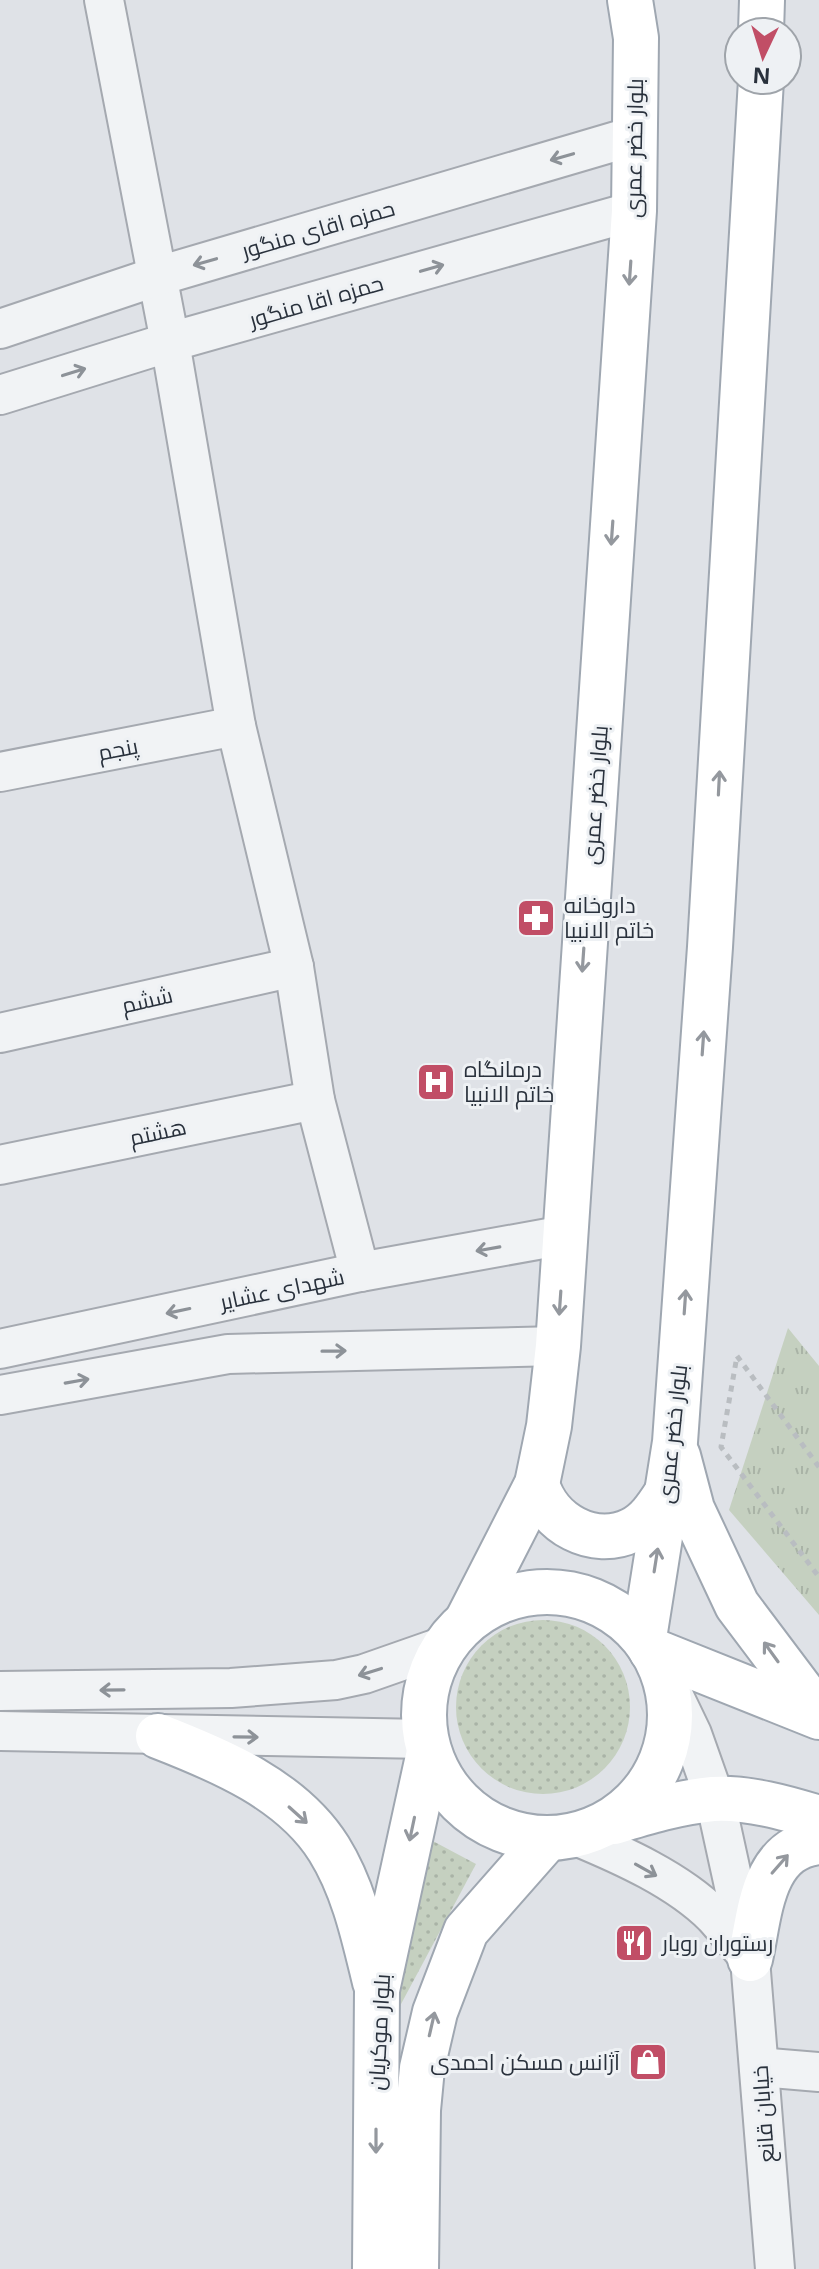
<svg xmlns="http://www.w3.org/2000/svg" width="819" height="2269" font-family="'Open Sans',Cairo,sans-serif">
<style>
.grass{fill:url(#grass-dots)}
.park{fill:url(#park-tufts)}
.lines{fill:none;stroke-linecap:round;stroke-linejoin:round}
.minor-casing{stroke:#a5a9b0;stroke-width:42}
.major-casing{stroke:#9fa7b1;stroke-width:48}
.path{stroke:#b9bdc1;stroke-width:5;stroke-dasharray:6 6;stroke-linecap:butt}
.minor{stroke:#f1f3f5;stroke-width:38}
.major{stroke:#fff;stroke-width:44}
.oneway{stroke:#8d9298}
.oneway2{stroke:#94989e}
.labels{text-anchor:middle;stroke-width:6;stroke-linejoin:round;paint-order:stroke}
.street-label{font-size:22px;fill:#29313c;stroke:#eef1f4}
.poi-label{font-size:22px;fill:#29313c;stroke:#eef1f4;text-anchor:start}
</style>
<defs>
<pattern id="grass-dots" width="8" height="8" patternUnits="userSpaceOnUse" patternTransform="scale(2)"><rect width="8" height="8" fill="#c5d0c0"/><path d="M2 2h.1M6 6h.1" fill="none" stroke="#a9b3a6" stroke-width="1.8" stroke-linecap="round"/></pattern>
<pattern id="park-tufts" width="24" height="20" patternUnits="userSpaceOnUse" patternTransform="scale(2)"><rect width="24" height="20" fill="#c5d0c0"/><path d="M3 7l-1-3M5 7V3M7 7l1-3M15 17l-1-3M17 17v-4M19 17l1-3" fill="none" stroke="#a9b3a6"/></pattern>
</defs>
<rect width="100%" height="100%" fill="#dfe2e7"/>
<g class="grass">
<circle cx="543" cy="1707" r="87"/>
<polygon points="414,1831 476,1864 393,2019"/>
</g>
<polygon class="park" points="788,1328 819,1366 819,1615 729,1510"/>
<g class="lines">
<g class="minor-casing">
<g id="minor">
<polyline points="104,0 170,342 236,726 294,967 315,1100 360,1272"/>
<polyline points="0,329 155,277 637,135"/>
<polyline points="0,395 170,342 634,211"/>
<polyline points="0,772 236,726"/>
<polyline points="0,1033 294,967"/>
<polyline points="0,1165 315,1100"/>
<polyline points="0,1349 360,1272 565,1235"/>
<polyline points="0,1395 228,1354 558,1346"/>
<polyline points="667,1682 692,1734 715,1799 750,1959 775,2269"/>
<polyline points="0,1691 231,1688 336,1680 364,1674 444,1646"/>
<polyline points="0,1731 426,1739"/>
<path d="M 576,1836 C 622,1855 678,1880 714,1916 C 725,1928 735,1941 746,1954"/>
<polyline points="759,2067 819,2072"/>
</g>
</g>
<g class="major-casing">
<g id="major">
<polyline points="761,32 762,0"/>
<polyline points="678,1456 692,1509 737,1605 819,1714"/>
<path d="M 537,1484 C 548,1523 593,1549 632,1530 C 647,1523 657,1508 666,1494"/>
<circle cx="547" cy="1715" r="123"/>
<polyline points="468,1619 537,1484 549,1426 558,1346 634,211 636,38 630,0"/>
<polyline points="644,1638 675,1442 710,947 761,80"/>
<polyline points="651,1650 819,1717"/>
<path d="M 158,1736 C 220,1760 292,1790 329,1849 C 354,1889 364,1937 375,1982"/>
<path d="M 614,1822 C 646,1812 679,1802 713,1799 C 748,1797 786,1808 819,1818"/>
<path d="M 750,1959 C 760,1915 761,1848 819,1842"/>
<polyline points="375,2269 377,1990 429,1752"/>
<polyline points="416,2269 418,2110 422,2068 435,2012 466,1931 547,1839"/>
</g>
</g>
<polyline class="path" points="819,1467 737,1356 721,1447 819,1577"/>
<use href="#minor" class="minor"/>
<use href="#major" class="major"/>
</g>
<defs><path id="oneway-shaft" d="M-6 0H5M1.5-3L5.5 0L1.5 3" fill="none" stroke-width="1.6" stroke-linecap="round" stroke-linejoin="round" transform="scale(2)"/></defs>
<g class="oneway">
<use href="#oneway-shaft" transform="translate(562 157) rotate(164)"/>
<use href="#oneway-shaft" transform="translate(205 262) rotate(164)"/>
<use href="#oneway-shaft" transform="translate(432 268) rotate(-16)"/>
<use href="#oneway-shaft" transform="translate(74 372) rotate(-17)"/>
<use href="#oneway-shaft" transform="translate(488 1249) rotate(170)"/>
<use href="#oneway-shaft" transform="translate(178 1311) rotate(168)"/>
<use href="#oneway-shaft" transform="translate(334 1351) rotate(-1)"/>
<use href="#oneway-shaft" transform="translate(77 1381) rotate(-10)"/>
<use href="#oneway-shaft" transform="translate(370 1672) rotate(163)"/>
<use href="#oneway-shaft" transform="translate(112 1690) rotate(179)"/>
<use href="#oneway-shaft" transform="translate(246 1737) rotate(1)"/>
<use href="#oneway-shaft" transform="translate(646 1870) rotate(29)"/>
</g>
<g class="oneway2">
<use href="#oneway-shaft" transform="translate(630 273) rotate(94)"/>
<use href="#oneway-shaft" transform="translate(612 533) rotate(94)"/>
<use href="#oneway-shaft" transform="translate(719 783) rotate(-87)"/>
<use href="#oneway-shaft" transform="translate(583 960) rotate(94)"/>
<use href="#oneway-shaft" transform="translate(703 1043) rotate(-86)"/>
<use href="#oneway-shaft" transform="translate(685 1302) rotate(-86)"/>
<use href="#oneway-shaft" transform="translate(560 1303) rotate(94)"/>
<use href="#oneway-shaft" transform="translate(656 1560) rotate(-81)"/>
<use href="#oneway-shaft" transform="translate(771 1652) rotate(-126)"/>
<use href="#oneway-shaft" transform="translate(298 1815) rotate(42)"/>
<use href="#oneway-shaft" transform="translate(412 1829) rotate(102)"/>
<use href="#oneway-shaft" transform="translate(780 1864) rotate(-49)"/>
<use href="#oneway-shaft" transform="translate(432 2024) rotate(-77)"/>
<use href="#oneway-shaft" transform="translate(376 2141) rotate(90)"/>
</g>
<defs>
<g id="pharmacy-square" transform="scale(2)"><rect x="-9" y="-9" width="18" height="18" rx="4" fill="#c14e66" stroke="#eef1f4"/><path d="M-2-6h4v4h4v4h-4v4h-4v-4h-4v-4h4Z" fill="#fff"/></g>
<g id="hospital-square" transform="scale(2)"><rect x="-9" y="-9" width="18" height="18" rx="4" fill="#c14e66" stroke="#eef1f4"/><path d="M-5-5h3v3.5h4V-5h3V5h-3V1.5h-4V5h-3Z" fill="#fff"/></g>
<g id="restaurant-square" transform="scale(2)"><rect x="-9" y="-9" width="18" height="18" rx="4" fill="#c14e66" stroke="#eef1f4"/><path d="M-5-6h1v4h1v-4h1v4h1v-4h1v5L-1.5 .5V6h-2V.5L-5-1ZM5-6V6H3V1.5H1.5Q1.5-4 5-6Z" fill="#fff"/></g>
<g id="shop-square" transform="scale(2)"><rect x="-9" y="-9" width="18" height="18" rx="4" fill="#c14e66" stroke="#eef1f4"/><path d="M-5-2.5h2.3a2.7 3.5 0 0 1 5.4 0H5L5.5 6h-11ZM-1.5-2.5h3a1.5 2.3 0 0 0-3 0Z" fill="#fff"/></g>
</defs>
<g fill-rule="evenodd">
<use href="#pharmacy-square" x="536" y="918"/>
<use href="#hospital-square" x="436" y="1082"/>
<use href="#restaurant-square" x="634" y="1943"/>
<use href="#shop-square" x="648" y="2062"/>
</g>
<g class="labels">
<g class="street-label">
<text transform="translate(634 148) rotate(-89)" y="8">بلوار خضر عمری</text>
<text transform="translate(318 229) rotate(-16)" y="8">حمزه اقای منگور</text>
<text transform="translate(316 301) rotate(-16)" y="8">حمزه اقا منگور</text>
<text transform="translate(118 749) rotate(-11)" y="8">پنجم</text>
<text transform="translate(595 795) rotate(-86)" y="8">بلوار خضر عمری</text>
<text transform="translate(147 1000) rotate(-13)" y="8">ششم</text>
<text transform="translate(158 1132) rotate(-12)" y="8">هشتم</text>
<text transform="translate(282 1289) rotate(-12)" y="8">شهدای عشایر</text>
<text transform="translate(672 1434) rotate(-84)" y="8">بلوار خضر عمری</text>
<text transform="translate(379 2032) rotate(-87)" y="8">بلوار موکریان</text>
<text transform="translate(763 2114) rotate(-94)" y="8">خیابان قانع</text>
</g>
<g class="poi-label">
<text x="564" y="913">داروخانه<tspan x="564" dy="25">خاتم الانبیا</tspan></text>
<text x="464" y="1077">درمانگاه<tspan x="464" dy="25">خاتم الانبیا</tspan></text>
<text x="662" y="1951">رستوران روبار</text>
<text x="620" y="2070" text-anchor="end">آژانس مسکن احمدی</text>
</g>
</g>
<g transform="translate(763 56) rotate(184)"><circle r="38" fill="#eef1f4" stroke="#9fa4aa" stroke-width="2"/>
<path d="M0-6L14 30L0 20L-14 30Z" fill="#c14e66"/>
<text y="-12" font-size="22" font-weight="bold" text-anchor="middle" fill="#29313c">N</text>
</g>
</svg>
